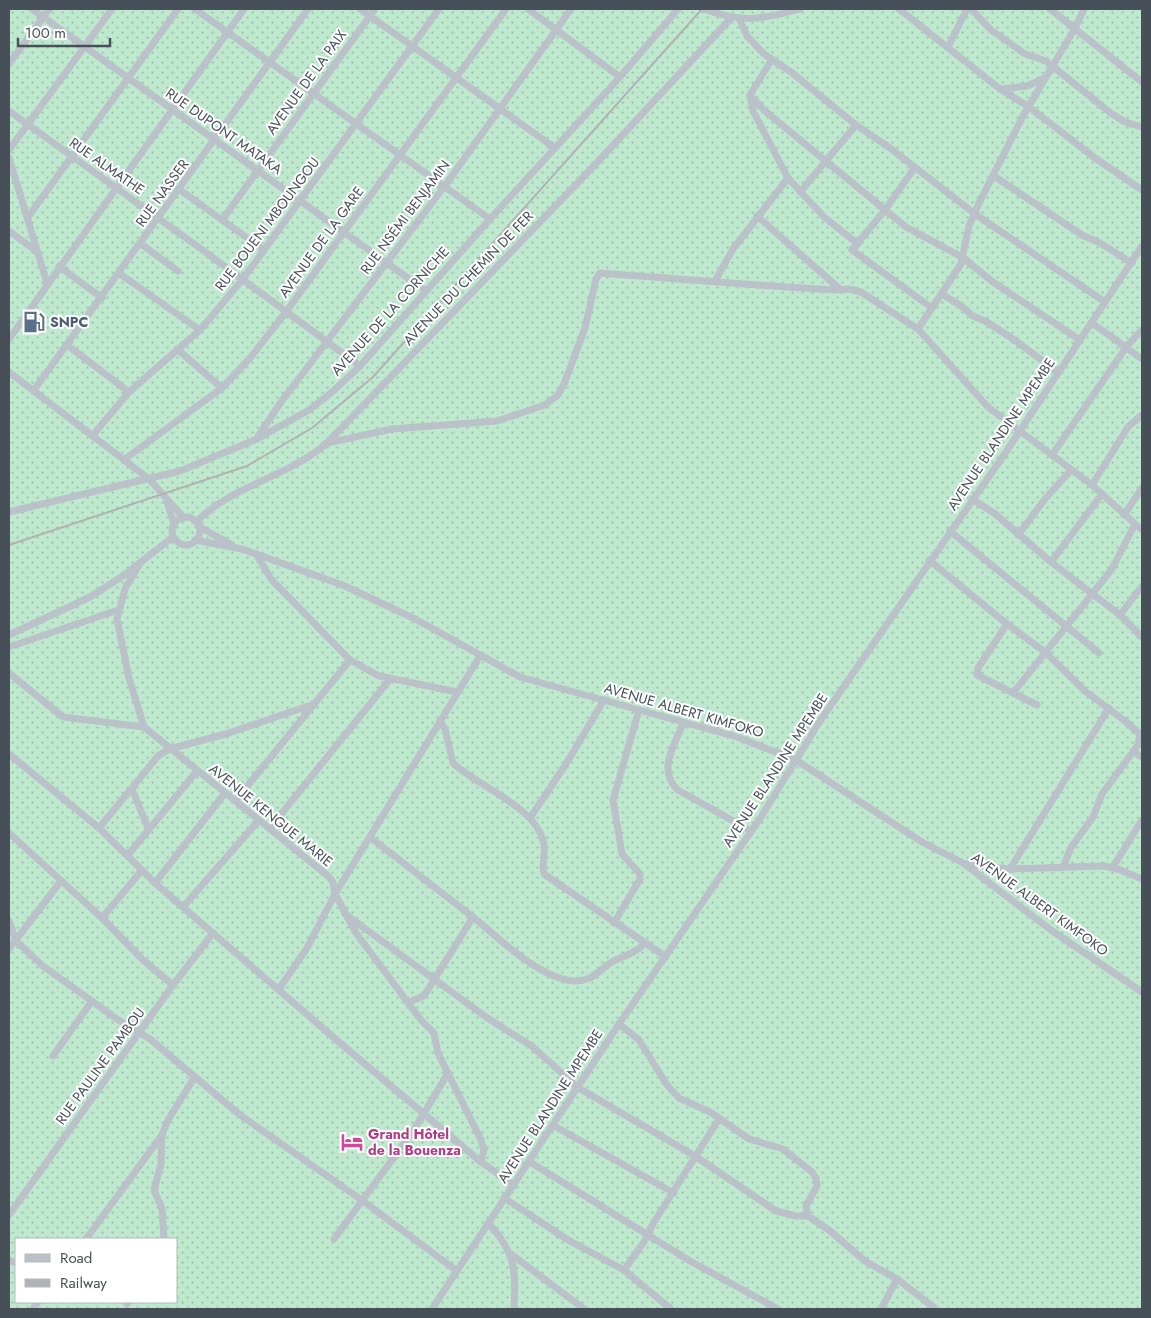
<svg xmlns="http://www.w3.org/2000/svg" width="1151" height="1318" font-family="Jost,sans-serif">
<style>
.grass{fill:url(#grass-dots);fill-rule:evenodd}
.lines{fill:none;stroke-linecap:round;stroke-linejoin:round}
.minor{stroke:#bac1c8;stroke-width:7}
.rail{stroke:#b0b2b6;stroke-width:2}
.labels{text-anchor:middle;stroke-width:4;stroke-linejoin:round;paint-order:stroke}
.street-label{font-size:14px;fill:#475058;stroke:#fff}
.service-label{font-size:14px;font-weight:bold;fill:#4e5e75;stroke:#fff;text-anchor:start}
.hotel-label{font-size:14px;font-weight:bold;fill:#b23c85;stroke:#fff;text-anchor:start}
</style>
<defs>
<pattern id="grass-dots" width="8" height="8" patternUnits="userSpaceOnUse" patternTransform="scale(1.25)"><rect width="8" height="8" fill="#bfe9cf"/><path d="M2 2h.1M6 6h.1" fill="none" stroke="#9dbfab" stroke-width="1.8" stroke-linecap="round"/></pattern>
</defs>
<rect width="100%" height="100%" fill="#efeded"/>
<path class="grass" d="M 9,9 L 1142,9 L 1142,1309 L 9,1309 ZM 16,1239 L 176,1239 L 176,1302 L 16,1302 Z"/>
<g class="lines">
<g class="minor">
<polyline points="32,9 426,291"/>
<polyline points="195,9 490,219"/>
<polyline points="360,9 555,148"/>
<polyline points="528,9 620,77"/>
<path d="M 703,9 C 743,23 760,20 800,9"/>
<polyline points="899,9 1000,89 1029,107 1095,158 1142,190"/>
<polyline points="971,9 991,30 1025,54 1046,61 1112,114 1125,122 1142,127"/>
<polyline points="1050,9 1142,82"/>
<polyline points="739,18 747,36 764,54 791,72 856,125 890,148 975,214 1105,302"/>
<polyline points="948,47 967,9"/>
<polyline points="772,59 750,95 753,111 788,178 824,217 858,244"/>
<polyline points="9,64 49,9"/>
<polyline points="1001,89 1027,86 1045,78"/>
<polyline points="750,95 765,111 906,227 962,257 993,282 1080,340"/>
<polyline points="9,111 197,246 360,366"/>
<polyline points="9,150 112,9"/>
<polyline points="9,158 47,283"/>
<polyline points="915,167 885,210 852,250 932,308"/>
<polyline points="994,176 1082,235 1100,243 1132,263"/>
<polyline points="180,190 264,250"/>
<polyline points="800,192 856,125"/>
<polyline points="757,216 841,290"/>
<polyline points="28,217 178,9"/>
<polyline points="222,220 375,9"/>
<polyline points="9,231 36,251"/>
<polyline points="141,244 178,271"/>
<polyline points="59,266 102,298"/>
<polyline points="120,274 200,330"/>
<polyline points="715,281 733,249 788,178"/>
<polyline points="942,294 961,306 973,316 987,322 1013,339 1058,372"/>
<polyline points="1092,323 1142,359"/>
<polyline points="918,329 961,264 969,226 980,201 1023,116 1075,28 1084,9"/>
<polyline points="9,339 244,9"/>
<polyline points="67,345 129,392"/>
<polyline points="177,349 222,388"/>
<polyline points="9,372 149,479 184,518"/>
<polyline points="34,390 308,9"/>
<polyline points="93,435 129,392 200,330 243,279 439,9"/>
<polyline points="257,438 281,402 444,187 571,9"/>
<polyline points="327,443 392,429 497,421 545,405 558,395 564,384 585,328 596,279 600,273 772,286 834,290 849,289 861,292 918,329 988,407 1092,485 1142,530"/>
<polyline points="1052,455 1127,346 1142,330"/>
<polyline points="125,459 222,388 250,358 286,312 506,9"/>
<polyline points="1092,485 1128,427 1142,415"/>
<polyline points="972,499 994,513 1051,562 1120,615 1142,637"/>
<polyline points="167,501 174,525"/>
<polyline points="9,512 180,471 257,439 309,410 331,393 360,366 490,219 620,77 678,9"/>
<polyline points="1124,515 1142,488"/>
<circle cx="186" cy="531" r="14"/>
<path d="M 196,522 C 233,485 288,477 327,443 L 592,168 L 732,17"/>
<polyline points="198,526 232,545"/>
<polyline points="950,531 1099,653"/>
<polyline points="1018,535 1045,499 1071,470"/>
<polyline points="195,540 242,549 345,586 417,620 520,677 737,737 796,760 922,842 963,863 1051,930 1142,992"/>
<polyline points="256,554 271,579 350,660 379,676 457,692"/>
<polyline points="929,560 1007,624 1045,652 1085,691 1125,721 1140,734 1138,745 1102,794 1093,817 1070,849 1064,866"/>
<polyline points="1051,562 1102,494"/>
<polyline points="139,565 125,589 117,619 129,678 144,727 328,876 333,882 335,894 356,933 421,1020 434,1033 438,1053 481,1140 484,1150 481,1162"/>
<polyline points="1120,615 1142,586"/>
<polyline points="1007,624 978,668 977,675 1037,705"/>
<polyline points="9,635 90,597 123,576 173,537"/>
<polyline points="9,647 118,610"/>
<polyline points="9,673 63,717 144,727"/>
<polyline points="1013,693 1112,569 1135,524"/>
<path d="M 440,721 L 445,729 L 453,763 C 478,787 533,805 543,840 C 547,851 541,862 544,874 L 666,957"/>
<path d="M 683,724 C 674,745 657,771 678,790 L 751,831"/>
<polyline points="1133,751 1142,757"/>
<polyline points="9,754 99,828 155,883 333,1037 481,1162 514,1185"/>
<polyline points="132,789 148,828"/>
<polyline points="236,800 350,660"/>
<polyline points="530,818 566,764 604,700"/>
<polyline points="99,828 158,756 169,749 226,734 314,704"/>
<polyline points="270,828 390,679"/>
<polyline points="9,833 102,918 143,960 173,985"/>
<polyline points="371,838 473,917 424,996 409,1002"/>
<polyline points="128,855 197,771"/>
<polyline points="966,864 1010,869 1105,866 1118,869 1142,879"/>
<polyline points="1113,867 1142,820"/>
<polyline points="1010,869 1109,708"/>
<polyline points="155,883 225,793"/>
<polyline points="183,907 259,820"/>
<polyline points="345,914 486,1017 533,1047 577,1087 695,1156 776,1211 796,1216 808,1216"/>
<path d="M 473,917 C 498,937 552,992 587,979 C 597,976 603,967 612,962 C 624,955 635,954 645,943"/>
<polyline points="102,918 142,870"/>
<polyline points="9,921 16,941 43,966 117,1019 150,1039 240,1115 363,1201 457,1271"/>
<polyline points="614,923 640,879 640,874 622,854 613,800 639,710"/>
<polyline points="9,949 61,881"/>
<polyline points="279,989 307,948 335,894 480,656"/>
<polyline points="619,1024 639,1040 667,1085 679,1098 710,1112 749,1139 783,1149 812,1172 816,1178 817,1186 806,1206 808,1216 829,1230 865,1261 897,1279 936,1309"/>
<polyline points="53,1056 92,1001"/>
<polyline points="554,1126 674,1193"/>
<polyline points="162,1135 161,1164 154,1190 162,1209 164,1239"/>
<polyline points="530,1162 690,1261 778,1309"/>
<polyline points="504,1198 568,1240 624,1270 671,1309"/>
<polyline points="9,1215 173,985 213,933"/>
<path d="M 489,1224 C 516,1253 516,1271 514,1309"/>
<polyline points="86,1239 162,1135 168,1120 194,1078"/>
<polyline points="334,1239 414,1130 448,1073"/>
<polyline points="511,1254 584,1309"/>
<polyline points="9,1260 16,1263"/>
<polyline points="624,1270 644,1242 654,1222 719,1119"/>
<polyline points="127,1304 128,1302"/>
<polyline points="33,1309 38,1302"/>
<polyline points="432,1309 619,1024 761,817 820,721 1006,452 1142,246"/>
<polyline points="881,1309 897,1279"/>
</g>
<polyline class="rail" points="9,545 247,466 312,428 373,377 702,9"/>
</g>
<defs>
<g id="fuel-bare" transform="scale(1.725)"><path d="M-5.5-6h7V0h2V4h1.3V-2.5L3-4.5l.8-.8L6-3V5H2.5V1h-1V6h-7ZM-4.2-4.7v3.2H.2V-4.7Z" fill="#5c6f8a" stroke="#fff" stroke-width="2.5" paint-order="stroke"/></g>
<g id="hotel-bare" transform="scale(1.725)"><path d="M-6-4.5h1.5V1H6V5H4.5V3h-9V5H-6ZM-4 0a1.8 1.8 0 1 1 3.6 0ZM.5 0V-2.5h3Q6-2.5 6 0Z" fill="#d1479c" stroke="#fff" stroke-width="2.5" paint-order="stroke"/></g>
</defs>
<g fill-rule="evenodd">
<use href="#fuel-bare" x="34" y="322"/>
<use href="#hotel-bare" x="352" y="1142"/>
</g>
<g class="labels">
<g class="street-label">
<text transform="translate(306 82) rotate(-54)" y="5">AVENUE DE LA PAIX</text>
<text transform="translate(224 131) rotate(35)" y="5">RUE DUPONT MATAKA</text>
<text transform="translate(107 166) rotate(35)" y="5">RUE ALMATHE</text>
<text transform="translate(162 193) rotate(-54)" y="5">RUE NASSER</text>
<text transform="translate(405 217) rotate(-53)" y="5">RUE NSÉMI BENJAMIN</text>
<text transform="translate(267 224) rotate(-53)" y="5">RUE BOUENI MBOUNGOU</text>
<text transform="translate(321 242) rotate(-54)" y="5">AVENUE DE LA GARE</text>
<text transform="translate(468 278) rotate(-46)" y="5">AVENUE DU CHEMIN DE FER</text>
<text transform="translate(390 311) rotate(-48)" y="5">AVENUE DE LA CORNICHE</text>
<text transform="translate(1001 434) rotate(-56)" y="5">AVENUE BLANDINE MPEMBE</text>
<text transform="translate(684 710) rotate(16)" y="5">AVENUE ALBERT KIMFOKO</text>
<text transform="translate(775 770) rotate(-57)" y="5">AVENUE BLANDINE MPEMBE</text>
<text transform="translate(271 815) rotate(39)" y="5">AVENUE KENGUE MARIE</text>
<text transform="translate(1040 904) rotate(36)" y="5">AVENUE ALBERT KIMFOKO</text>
<text transform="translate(100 1066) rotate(-54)" y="5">RUE PAULINE PAMBOU</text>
<text transform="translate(550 1106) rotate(-57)" y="5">AVENUE BLANDINE MPEMBE</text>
</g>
<g class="service-label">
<text x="50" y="327">SNPC</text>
</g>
<g class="hotel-label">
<text x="368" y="1139">Grand Hôtel<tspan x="368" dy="16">de la Bouenza</tspan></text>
</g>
</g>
<rect width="1151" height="1318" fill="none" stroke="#475058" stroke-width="20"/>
<rect x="15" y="1238" width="162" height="65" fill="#ffffff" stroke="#b5b9bc"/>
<rect x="25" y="1254" width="25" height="8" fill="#bac1c8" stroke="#b5b9bc"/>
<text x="60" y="1263" font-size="15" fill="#475058">Road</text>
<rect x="25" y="1279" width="25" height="8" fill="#b0b2b6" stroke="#b5b9bc"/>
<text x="60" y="1288" font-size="15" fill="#475058">Railway</text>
<path d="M18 38v8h92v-8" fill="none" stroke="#475058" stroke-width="2.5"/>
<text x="25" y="38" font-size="15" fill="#475058" stroke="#ffffff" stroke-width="4" paint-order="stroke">100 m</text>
</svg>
